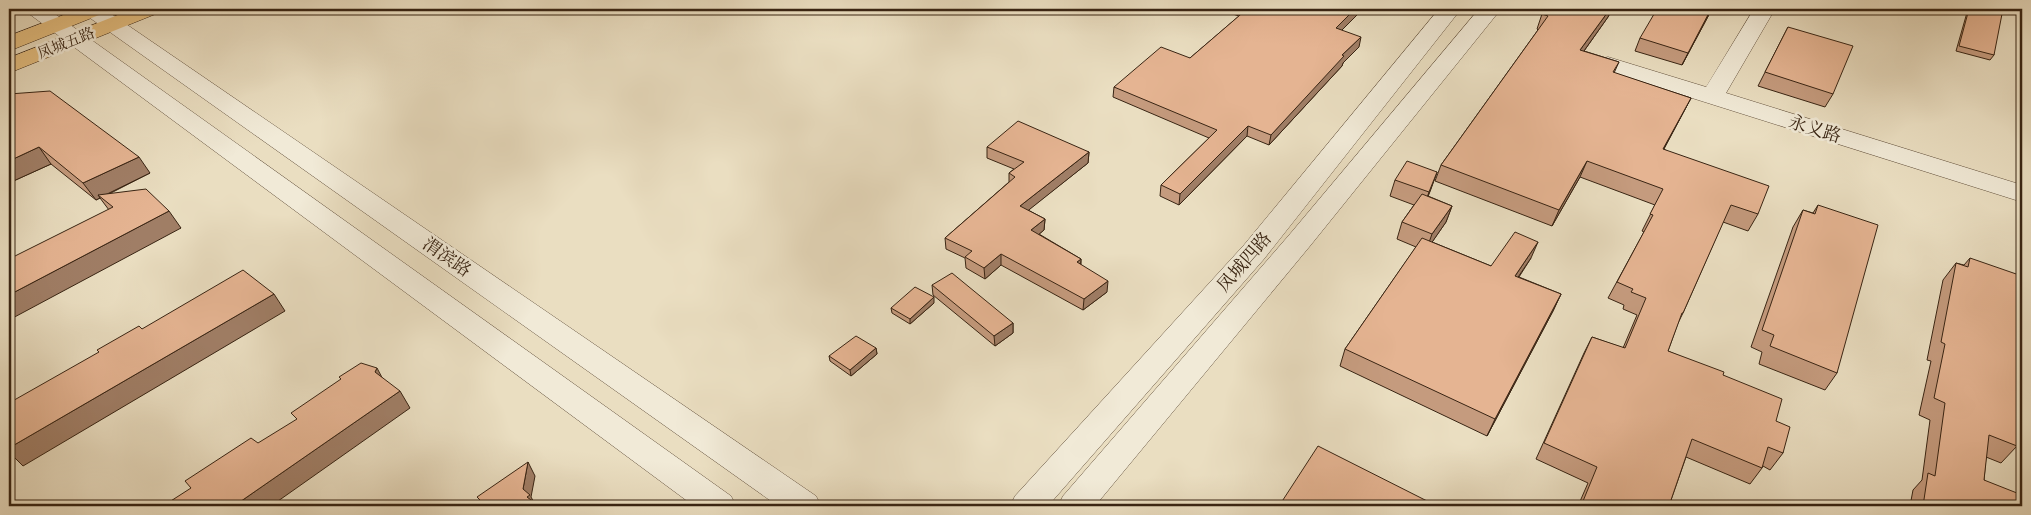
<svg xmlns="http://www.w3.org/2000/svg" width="2031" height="515" font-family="'EB Garamond','Noto Serif SC',serif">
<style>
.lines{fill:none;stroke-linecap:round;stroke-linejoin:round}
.minor-casing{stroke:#64523e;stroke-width:1}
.major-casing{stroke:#382413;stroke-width:1}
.minor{fill:#f1ead7;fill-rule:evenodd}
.major{fill:#e5bf80;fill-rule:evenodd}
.wall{fill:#c59b7e;stroke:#382413}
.shaded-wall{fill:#a07e66;stroke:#382413}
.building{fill:#e5b492;stroke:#382413}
.labels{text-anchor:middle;stroke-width:5;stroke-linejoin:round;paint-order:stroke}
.far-street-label{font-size:15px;fill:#382413;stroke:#f1ead7}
.street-label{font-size:18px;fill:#382413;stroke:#f1ead7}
</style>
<rect width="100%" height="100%" fill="#eadec1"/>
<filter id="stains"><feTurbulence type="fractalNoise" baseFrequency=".004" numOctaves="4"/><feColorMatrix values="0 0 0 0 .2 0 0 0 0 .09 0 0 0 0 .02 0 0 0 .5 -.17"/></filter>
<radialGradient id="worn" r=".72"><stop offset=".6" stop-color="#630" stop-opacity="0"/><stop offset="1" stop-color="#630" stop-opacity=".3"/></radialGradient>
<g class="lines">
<g class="minor-casing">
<g id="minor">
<polygon points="25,9 48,9 731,496 736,506 694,506 28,13"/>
<polygon points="80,9 104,9 816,496 821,506 778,506 83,13"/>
<polygon points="1439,9 1461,9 1264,259 1048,506 1010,506 1015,496 1244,245"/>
<polygon points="1479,9 1501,9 1310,246 1095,506 1058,506 1063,496 1290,234"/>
<polygon points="1754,9 1775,9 1726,93 2022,185 2022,202 1600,69 1597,64 1600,59 1608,57 1706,87"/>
</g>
</g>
<g class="major-casing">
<g id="major">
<polygon points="79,9 108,9 104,13 9,51 9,36"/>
<polygon points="133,9 162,9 158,13 9,73 9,58"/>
</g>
</g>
<use href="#minor" class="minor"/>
<use href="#major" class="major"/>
</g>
<g class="wall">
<polygon points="1217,9 1363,9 1342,30 1359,47 1343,63 1342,66 1269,145 1247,136 1179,205 1160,196 1161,185 1209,138 1113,97 1114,87 1190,58 1239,16"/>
<polygon points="1526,9 1612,9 1608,17 1584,51 1619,62 1614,73 1691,98 1664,149 1758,214 1748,231 1723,222 1683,313 1678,323 1668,351 1723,375 1776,421 1783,453 1770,470 1763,466 1762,468 1750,484 1686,457 1671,500 1681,506 1578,506 1588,483 1536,459 1584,353 1592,337 1623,348 1637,315 1623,309 1624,305 1608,298 1644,232 1642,231 1655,205 1580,177 1552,226 1435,181 1441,165 1538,30 1537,29 1542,14"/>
<polygon points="1712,9 1682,65 1635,51 1640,38"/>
<polygon points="1968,9 1984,9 1994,55 1990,60 1956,51"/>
<polygon points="1788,27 1833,94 1825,107 1758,86"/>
<polygon points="9,94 150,173 109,194 181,228 109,210 100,198 96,200 51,164 9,183"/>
<polygon points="987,147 1089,152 1088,163 1028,210 1045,219 1044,230 1039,234 1081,259 1081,265 1107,292 1083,310 1001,265 985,279 966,268 965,258 946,249 945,238 1009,182 1009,173 1014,169 987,158"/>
<polygon points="1437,172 1428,196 1452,206 1446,222 1432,242 1491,266 1531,258 1519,277 1561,294 1553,311 1487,436 1340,366 1345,349 1416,247 1397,239 1402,222 1414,205 1390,196 1395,180"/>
<polygon points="1818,205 1837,373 1825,390 1759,364 1762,352 1751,347 1793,227 1803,210 1813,213"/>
<polygon points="1970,258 2017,446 2001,463 1986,457 1984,480 2022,506 1910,506 1913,490 1922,480 1930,420 1919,415 1931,361 1927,360 1943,280 1956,263 1964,265"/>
<polygon points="932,285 1013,323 1013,333 995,346 933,295"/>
<polygon points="934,303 910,324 892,313 891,308"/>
<polygon points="876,348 877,354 851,376 830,361 829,356"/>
</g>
<g class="shaded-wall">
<polygon points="1355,9 1363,9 1334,38 1336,28"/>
<polygon points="1610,9 1612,9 1608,17 1574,65 1580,50"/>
<polygon points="1711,9 1712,9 1682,65 1688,53"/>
<polygon points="1361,37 1359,47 1343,63 1342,66 1269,145 1271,135 1342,55"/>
<polygon points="1691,98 1683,113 1655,165 1663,149"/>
<polygon points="1248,126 1247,136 1179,205 1180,194"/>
<polygon points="39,147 51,164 9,183 9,161"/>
<polygon points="1089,152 1088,163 1020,217 1020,206"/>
<polygon points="139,157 150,173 101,197 98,195 100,198 96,200 83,183"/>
<polygon points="1587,161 1580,177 1552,226 1559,210"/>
<polygon points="1437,172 1431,189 1423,209 1429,192"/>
<polygon points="1452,206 1446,222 1426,251 1432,234"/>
<polygon points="169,211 181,228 9,320 9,295"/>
<polygon points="1045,219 1044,230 1031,241 1031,230"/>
<polygon points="1538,242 1531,258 1508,292 1515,276"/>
<polygon points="1001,254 1001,265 985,279 984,268"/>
<polygon points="1081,259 1080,270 1077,262"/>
<polygon points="1108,281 1107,292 1083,310 1084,299"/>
<polygon points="274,294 285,311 23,466 11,454 9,455 9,448"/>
<polygon points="1561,294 1553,311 1487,436 1495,419"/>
<polygon points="934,297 934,303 910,324 910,319"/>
<polygon points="1013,323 1013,333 995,346 994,336"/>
<polygon points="876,348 877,354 851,376 850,370"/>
<polygon points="377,368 386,385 375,372"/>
<polygon points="400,391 410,408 271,506 234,506"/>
<polygon points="528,462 535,476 531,497 536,506 532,506 523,489"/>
</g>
<g class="building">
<polygon points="1247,9 1355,9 1336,28 1361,37 1342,55 1344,56 1271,135 1248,126 1180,194 1161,185 1217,130 1114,87 1161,47 1190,58"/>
<polygon points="1546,9 1610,9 1580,50 1619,62 1613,72 1691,98 1663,149 1769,186 1758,214 1731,205 1683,313 1682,313 1668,351 1724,372 1723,375 1782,399 1776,421 1790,427 1783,453 1768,447 1762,468 1692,439 1671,500 1681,505 1681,506 1581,506 1597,467 1544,443 1592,337 1625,348 1646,298 1631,292 1633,289 1617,282 1653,215 1650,214 1663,189 1587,161 1559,210 1441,165 1548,16 1542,14"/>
<polygon points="1657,9 1711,9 1688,53 1640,38"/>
<polygon points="1969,9 1984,9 2002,14 1994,55 1959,46"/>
<polygon points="1788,27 1853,46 1833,94 1765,72"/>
<polygon points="50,91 139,157 83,183 39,147 9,161 9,94"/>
<polygon points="1018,121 1089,152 1020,206 1045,219 1031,230 1081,259 1077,262 1108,281 1084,299 1001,254 984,268 965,257 972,251 945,238 1015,177 1009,173 1024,162 987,147"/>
<polygon points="1407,161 1437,172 1429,192 1395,180"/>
<polygon points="146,189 169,211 9,295 9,259 113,207 98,195"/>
<polygon points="1422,194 1452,206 1432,234 1402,222"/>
<polygon points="1818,205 1878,225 1837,373 1770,346 1774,335 1762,330 1803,210 1815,214"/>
<polygon points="1515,232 1538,242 1515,276 1561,294 1495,419 1345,349 1422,238 1491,266"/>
<polygon points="1970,258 2022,276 2022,407 2017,446 1989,435 1984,480 2022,495 2022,506 1923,506 1928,473 1935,476 1945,403 1934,398 1945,344 1941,342 1956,263 1968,267"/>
<polygon points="243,270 274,294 9,448 9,403 99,352 97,350 139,326 142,329"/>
<polygon points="952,273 1013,323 994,336 932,285"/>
<polygon points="915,287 934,297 910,319 891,308"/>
<polygon points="856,336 876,348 850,370 829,356"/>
<polygon points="361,363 377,368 375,372 400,391 234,506 163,506 191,488 185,481 251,438 258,443 297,419 291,413 341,379 339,377"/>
<polygon points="1318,446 1437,506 1279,506"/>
<polygon points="528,462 523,489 530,495 527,497 539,506 471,506 480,500 477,497"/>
</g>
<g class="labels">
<g class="far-street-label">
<text transform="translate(66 43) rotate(-22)" y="5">凤城五路</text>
</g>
<g class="street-label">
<text transform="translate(1815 129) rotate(17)" y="6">永义路</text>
<text transform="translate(447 257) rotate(35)" y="6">渭滨路</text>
<text transform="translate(1244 262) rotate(-49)" y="6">凤城四路</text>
</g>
</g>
<rect width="2031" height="515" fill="none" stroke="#eadec1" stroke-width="30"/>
<rect x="10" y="10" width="2011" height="495" fill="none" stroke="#382413" stroke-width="2.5"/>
<rect x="15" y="15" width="2001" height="485" fill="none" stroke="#382413"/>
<rect width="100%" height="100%" filter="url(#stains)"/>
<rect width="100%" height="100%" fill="url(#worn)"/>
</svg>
